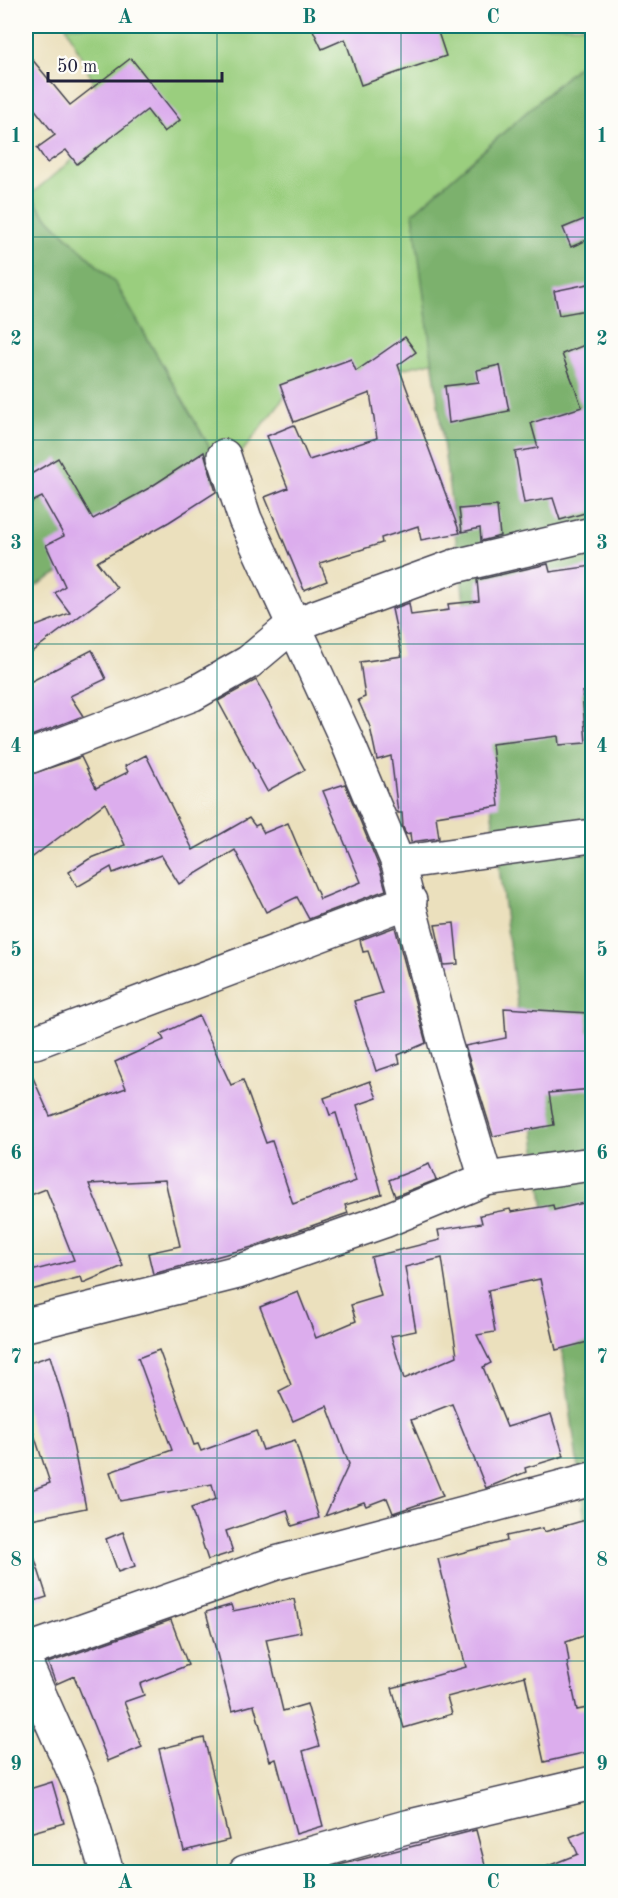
<svg xmlns="http://www.w3.org/2000/svg" width="618" height="1898" font-family="'Old Standard TT',serif">
<style>
.green{fill:#9ace7e;stroke:#5e785c;stroke-width:1.5}
.forest{fill:#7bb16d;stroke:#4e6a54;stroke-width:1.5}
.building{fill:#dcaded;fill-rule:evenodd}
.lines{fill:none;stroke-linecap:round;stroke-linejoin:round}
.minor-casing{stroke:#403e4e;stroke-width:36}
.minor{stroke:#fff;stroke-width:33}
.grid{fill:none;stroke:#0f766e;stroke-width:1.5;stroke-opacity:0.55}
.neatline{fill:none;stroke:#0f766e;stroke-width:2}
.grid-label{font-size:20px;text-anchor:middle;font-weight:bold;fill:#0f766e}
</style>
<rect width="100%" height="100%" fill="#fdfcf7"/>
<filter id="ink" filterUnits="userSpaceOnUse"><feTurbulence type="fractalNoise" baseFrequency=".0167" numOctaves="2"/><feDisplacementMap in="SourceGraphic" scale="12" xChannelSelector="R" yChannelSelector="G"/><feConvolveMatrix kernelMatrix="1 2 1 2 8 2 1 2 1" color-interpolation-filters="sRGB"/></filter>
<filter id="wash" filterUnits="userSpaceOnUse"><feTurbulence type="fractalNoise" baseFrequency=".008" numOctaves="4" result="noise"/><feDisplacementMap in="SourceGraphic" scale="24" xChannelSelector="R" yChannelSelector="G"/><feGaussianBlur stdDeviation="1.35" result="paint"/><feColorMatrix in="noise" values="0 0 0 0 0 0 0 0 0 0 0 0 0 0 0 0 0 1.4 0 .05"/><feComposite in="paint" operator="in"/></filter>
<g filter="url(#wash)">
<rect width="100%" height="100%" fill="#ebe0bd"/>
<polygon class="green" points="66,26 592,26 592,54 413,213 445,359 286,395 225,474 116,284 43,213 30,195 114,124"/>
<g class="forest">
<polygon points="592,54 592,1575 413,213"/>
<polygon points="30,195 43,213 116,284 225,474 26,592 26,196"/>
</g>
<g id="blocks">
<g class="building">
<polygon points="311,26 436,26 446,56 361,85 345,39 322,49"/>
<polygon points="26,52 70,105 131,58 180,120 164,132 147,110 77,164 66,150 47,163 37,148 55,135 26,98"/>
<polygon points="592,216 592,238 571,247 563,228"/>
<polygon points="588,284 592,309 559,315 554,291"/>
<polygon points="405,337 416,352 398,365 460,533 421,540 418,526 381,538 382,543 320,563 327,581 304,590 265,497 288,488 267,436 294,425 309,460 377,438 370,393 294,422 280,385 351,359 356,371"/>
<polygon points="592,342 592,511 560,520 553,498 524,503 515,452 538,448 531,423 582,407 562,354"/>
<polygon points="500,365 509,411 449,423 445,386 479,382 477,370"/>
<polygon points="204,452 216,492 169,522 97,562 117,588 26,656 26,630 70,613 55,593 65,586 46,545 64,536 42,497 26,505 26,477 58,458 93,519 149,488"/>
<polygon points="497,506 500,536 481,541 480,528 462,532 459,509"/>
<polygon points="548,564 550,572 592,566 592,691 582,692 586,743 559,745 558,736 492,744 499,806 436,816 439,838 411,842 410,833 406,834 403,827 402,813 398,813 391,756 377,760 370,727 358,700 365,697 360,662 402,656 392,609 409,603 411,615 449,610 448,604 479,601 477,580"/>
<polygon points="92,650 106,679 70,696 83,716 26,738 26,684"/>
<polygon points="256,680 305,770 267,791 218,701"/>
<polygon points="146,755 193,850 249,818 255,826 259,824 264,833 288,823 320,899 361,882 323,791 345,784 380,869 386,890 309,919 297,897 266,912 235,850 179,884 161,855 113,873 111,867 77,887 69,872 89,859 125,845 105,803 26,862 26,776 81,757 96,788 128,772 125,766"/>
<polygon points="454,923 458,964 444,965 435,925"/>
<polygon points="395,927 426,1043 398,1055 400,1063 376,1071 354,1001 382,993 368,951 363,952 360,940"/>
<polygon points="504,1008 588,1013 587,1032 592,1032 592,1089 549,1093 554,1125 493,1136 465,1046 506,1038"/>
<polygon points="199,1016 231,1085 243,1080 266,1143 272,1141 293,1204 356,1181 336,1113 330,1115 324,1098 370,1081 377,1098 357,1105 382,1194 345,1205 348,1213 252,1247 153,1274 148,1253 180,1246 165,1180 89,1184 123,1266 83,1283 81,1277 31,1290 27,1272 74,1260 46,1189 26,1197 26,1062 50,1116 126,1088 115,1062 164,1040 161,1034"/>
<polygon points="429,1164 436,1180 395,1196 389,1180"/>
<path d="M 592,1201 L 592,1341 L 556,1350 L 540,1279 L 488,1290 L 495,1332 L 477,1335 L 491,1363 L 483,1367 L 507,1427 L 551,1414 L 564,1456 L 525,1468 L 526,1472 L 486,1488 L 452,1404 L 411,1420 L 443,1496 L 393,1513 L 387,1498 L 366,1506 L 364,1502 L 325,1516 L 349,1464 L 327,1406 L 293,1421 L 279,1391 L 291,1385 L 260,1307 L 298,1292 L 316,1338 L 356,1321 L 351,1305 L 381,1296 L 371,1257 L 440,1240 L 438,1230 L 482,1223 L 480,1215 L 510,1209 L 511,1212 L 553,1205 L 554,1210 ZM 442,1258 L 457,1356 L 404,1379 L 391,1336 L 416,1331 L 405,1267 Z"/>
<polygon points="159,1350 194,1445 198,1444 201,1451 256,1431 263,1450 295,1440 319,1518 292,1526 287,1510 226,1531 233,1552 208,1560 191,1508 216,1499 212,1484 120,1501 110,1472 172,1450 138,1358"/>
<polygon points="50,1356 65,1406 86,1508 26,1520 26,1492 50,1483 26,1410 26,1364"/>
<polygon points="592,1518 592,1633 566,1642 569,1661 567,1662 577,1710 592,1707 592,1751 544,1762 525,1676 447,1697 452,1714 404,1728 392,1688 466,1667 438,1559 507,1541 506,1536 543,1528 544,1532"/>
<polygon points="123,1532 135,1566 118,1572 106,1539"/>
<polygon points="29,1541 47,1597 31,1602 26,1587 26,1542"/>
<polygon points="294,1599 301,1632 266,1639 283,1711 307,1704 319,1746 303,1751 323,1826 296,1834 276,1759 270,1761 254,1705 232,1711 206,1612 231,1605 233,1611"/>
<polygon points="171,1620 188,1665 140,1684 144,1695 124,1702 142,1747 108,1761 74,1676 56,1684 48,1663"/>
<polygon points="204,1738 229,1840 184,1851 159,1749"/>
<polygon points="52,1782 64,1823 26,1834 26,1790"/>
<polygon points="592,1828 592,1872 533,1872 578,1854 570,1837"/>
<polygon points="476,1830 487,1872 326,1872 325,1870 336,1866"/>
</g>
</g>
</g>
<g filter="url(#ink)">
<use href="#blocks" fill-opacity="0" stroke="#403e4e" stroke-width="1.5"/>
<g class="lines">
<g class="minor-casing">
<g id="minor">
<polyline points="224,456 245,519 347,741 398,863 445,1043 486,1179"/>
<polyline points="26,758 193,694 249,662 293,625 455,566 592,534"/>
<polyline points="398,863 592,836"/>
<polyline points="35,1042 410,901"/>
<polyline points="26,1325 238,1272 384,1221 486,1179 592,1164"/>
<polyline points="26,1651 276,1563 592,1479"/>
<polyline points="26,1664 82,1790 107,1872"/>
<polyline points="245,1872 406,1827 592,1783"/>
</g>
</g>
<use href="#minor" class="minor"/>
</g>
</g>
<path class="grid" d="M 217,26 L 217,1872M 401,26 L 401,1872M 26,237 L 592,237M 26,440 L 592,440M 26,644 L 592,644M 26,847 L 592,847M 26,1051 L 592,1051M 26,1254 L 592,1254M 26,1458 L 592,1458M 26,1661 L 592,1661"/>
<rect width="618" height="1898" fill="none" stroke="#fdfcf7" stroke-width="66"/>
<path d="M48 72v9h174v-9" fill="none" stroke="#22223b" stroke-width="3"/>
<text x="57" y="72" font-size="18" fill="#22223b" stroke="#fdfcf7" stroke-width="4.5" paint-order="stroke">50 m</text>
<rect x="33" y="33" width="552" height="1832" class="neatline"/>
<g class="grid-label">
<text x="125" y="23">A</text>
<text x="309" y="23">B</text>
<text x="493" y="23">C</text>
<text x="16" y="142">1</text>
<text x="602" y="142">1</text>
<text x="16" y="345">2</text>
<text x="602" y="345">2</text>
<text x="16" y="549">3</text>
<text x="602" y="549">3</text>
<text x="16" y="752">4</text>
<text x="602" y="752">4</text>
<text x="16" y="956">5</text>
<text x="602" y="956">5</text>
<text x="16" y="1159">6</text>
<text x="602" y="1159">6</text>
<text x="16" y="1363">7</text>
<text x="602" y="1363">7</text>
<text x="16" y="1566">8</text>
<text x="602" y="1566">8</text>
<text x="16" y="1770">9</text>
<text x="602" y="1770">9</text>
<text x="125" y="1888">A</text>
<text x="309" y="1888">B</text>
<text x="493" y="1888">C</text>
</g>
</svg>
